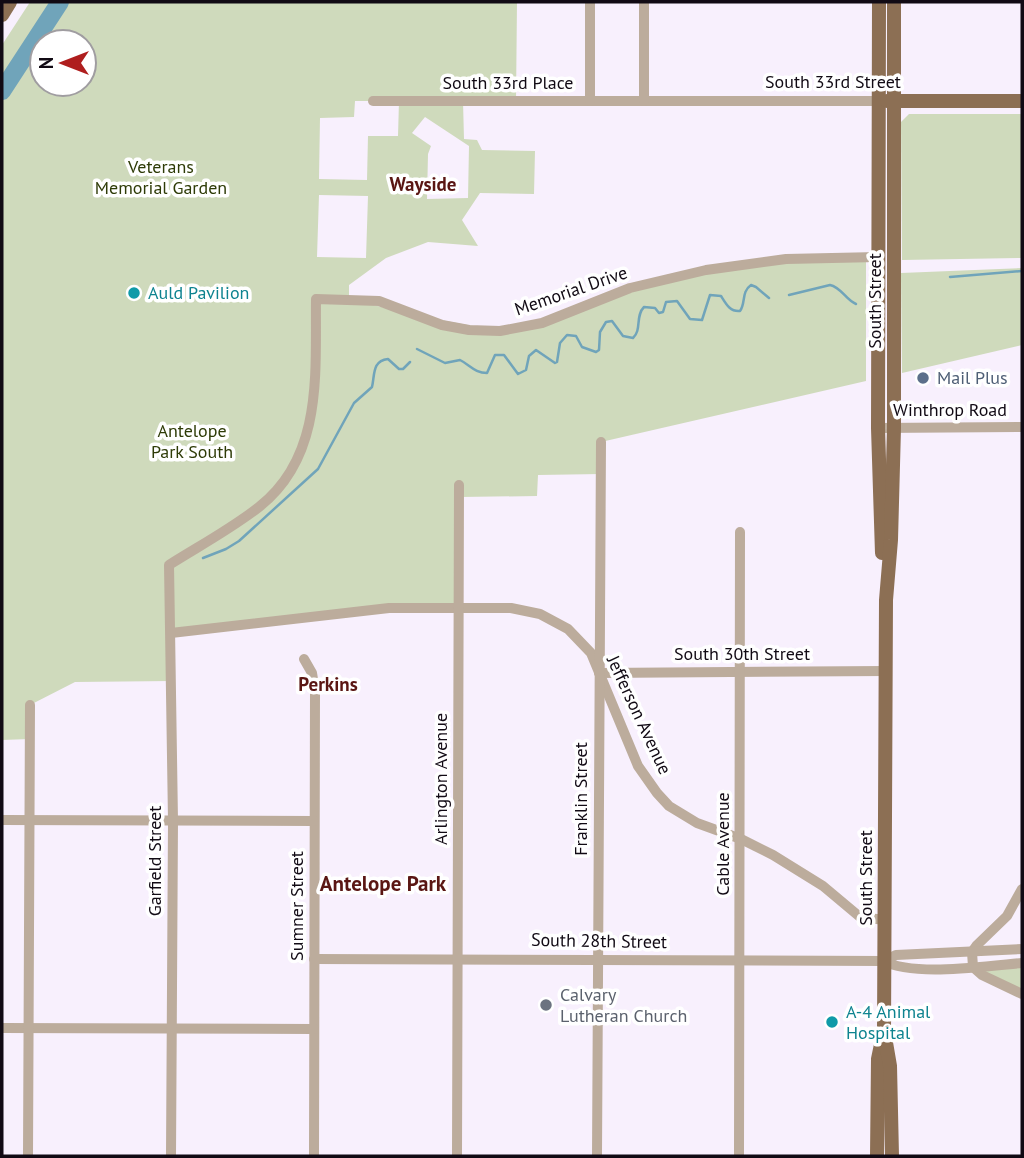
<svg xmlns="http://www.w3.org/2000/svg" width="1024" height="1158" font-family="'PT Sans',sans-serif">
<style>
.green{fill:#cfdabc;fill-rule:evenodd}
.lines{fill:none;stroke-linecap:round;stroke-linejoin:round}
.stream{stroke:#70a4ba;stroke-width:2.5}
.river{stroke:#70a4ba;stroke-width:18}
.minor{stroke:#bcac9c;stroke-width:10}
.major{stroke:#8c6f54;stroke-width:14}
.culture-dot{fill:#0f9aa8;stroke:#fff;stroke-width:2.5}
.service-dot{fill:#5c6f8a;stroke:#fff;stroke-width:2.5}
.worship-dot{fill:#6b7280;stroke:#fff;stroke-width:2.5}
.labels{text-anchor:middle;stroke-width:7;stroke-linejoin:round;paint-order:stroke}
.street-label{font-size:18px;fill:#110a14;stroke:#fff}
.park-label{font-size:18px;fill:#2e3b07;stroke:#fff}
.culture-label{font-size:18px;fill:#0d838f;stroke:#fff;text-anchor:start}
.service-label{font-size:18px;fill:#4e5e75;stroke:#fff;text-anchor:start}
.worship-label{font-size:18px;fill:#5b616d;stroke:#fff;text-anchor:start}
.neighbourhood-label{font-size:19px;font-weight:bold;fill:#5a1613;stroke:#fff}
.quarter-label{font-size:21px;font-weight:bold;fill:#5a1613;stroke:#fff}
</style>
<rect width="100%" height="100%" fill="#f8f0fd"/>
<g class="green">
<path d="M 30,2 L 517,2 L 516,101 L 463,101 L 464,139 L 477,140 L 482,150 L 535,151 L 534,194 L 480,193 L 462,220 L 478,246 L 428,242 L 386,258 L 349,285 L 349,299 L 414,315 L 500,331 L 706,270 L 866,257 L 866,381 L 601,442 L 601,474 L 538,475 L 537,496 L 460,497 L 458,607 L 389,608 L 172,633 L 172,681 L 75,682 L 30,705 L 30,739 L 2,740 L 2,45 ZM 42,42 L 84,42 L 84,84 L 42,84 ZM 355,101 L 399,101 L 398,136 L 368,136 L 367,180 L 319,179 L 320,118 L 354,117 ZM 425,117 L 469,146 L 468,198 L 427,199 L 428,154 L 431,146 L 412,133 ZM 319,195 L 368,196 L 366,258 L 317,257 Z"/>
<polygon points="909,114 1022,114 1022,258 902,260 901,122"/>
<polygon points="1022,268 1022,345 902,373 901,273"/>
<polygon points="1022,963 1022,994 973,967"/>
</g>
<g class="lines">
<g class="stream">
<polyline points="950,277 1022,271"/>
<path d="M 789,295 L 830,285 C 841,287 846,300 856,304"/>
<path d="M 417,349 L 445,363 L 460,360 C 470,365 475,373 487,373 L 495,355 L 504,355 L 518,374 L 526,370 L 529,356 L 536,350 L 555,363 L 557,362 L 560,343 L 567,335 L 576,336 L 582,347 L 596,352 L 599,350 L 600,332 L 606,322 L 612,321 L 623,336 L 633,338 C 642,330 635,316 644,307 L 655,308 L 659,313 L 663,312 L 666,302 L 677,301 L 690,319 L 702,320 L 710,295 L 721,296 C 726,304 730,312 740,311 C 746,303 741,292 751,285 L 756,287 L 769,298"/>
<path d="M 203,558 L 226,549 L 239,541 L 318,469 L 354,403 L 372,387 C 375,374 372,361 388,359 L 399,369 L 403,369 L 410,362"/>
</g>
<polyline class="river" points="2,91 60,2"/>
<g class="minor">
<polyline points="373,101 879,101"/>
<polyline points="590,101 590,2"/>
<polyline points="644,101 644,2"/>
<polyline points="878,428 1022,427"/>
<polyline points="171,633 389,608 511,608 540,614 568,629 591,653 638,766 657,793 669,806 697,823 741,839 773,855 823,886 860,917 885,920"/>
<polyline points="304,659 312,673 315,691 314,1156"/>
<polyline points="599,673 886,671"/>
<polyline points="2,820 314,821"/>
<polyline points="1022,889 1007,916 977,945 972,952 973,967 982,975 1022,994"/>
<polyline points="314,959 884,961 896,955 1022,949"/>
<path d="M 884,961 C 912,977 989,966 1022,963"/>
<polyline points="2,1028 314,1029"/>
<polyline points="28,1156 30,705"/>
<path d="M 171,1156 L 173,821 L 169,565 C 199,546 231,529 259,507 C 324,456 315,372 316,299 L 379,301 L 442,325 L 469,330 L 500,331 L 542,323 L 630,288 L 706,270 L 786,259 L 878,257"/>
<polyline points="457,1156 459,485"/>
<polyline points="597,1156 601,442"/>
<polyline points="739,1156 740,532"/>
</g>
<g class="major">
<polyline points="879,2 878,428 882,553"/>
<polyline points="2,15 10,2"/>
<polyline points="887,101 1022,101"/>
<polyline points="877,1156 878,1059 883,1035"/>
<polyline points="892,1156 890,1066 884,1031 886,600 891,540 894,428 894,2"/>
</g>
</g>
<g class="culture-dot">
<circle cx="134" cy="293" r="7"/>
<circle cx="832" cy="1022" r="7"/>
</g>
<circle class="service-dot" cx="923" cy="378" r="7"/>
<circle class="worship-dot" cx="546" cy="1005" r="7"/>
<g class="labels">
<g class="street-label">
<text x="833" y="88">South 33rd Street</text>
<text x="508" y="89">South 33rd Place</text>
<text transform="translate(571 291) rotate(-19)" y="6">Memorial Drive</text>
<text transform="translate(875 301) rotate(-90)" y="6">South Street</text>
<text x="950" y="416">Winthrop Road</text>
<text x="742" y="660">South 30th Street</text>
<text transform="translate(639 715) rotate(65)" y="6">Jefferson Avenue</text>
<text transform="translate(441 779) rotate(-90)" y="6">Arlington Avenue</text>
<text transform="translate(581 799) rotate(-90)" y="6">Franklin Street</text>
<text transform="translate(723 844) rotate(-90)" y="6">Cable Avenue</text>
<text transform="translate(155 861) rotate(-90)" y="6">Garfield Street</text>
<text transform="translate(866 878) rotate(-90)" y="6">South Street</text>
<text transform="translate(297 906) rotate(-90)" y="6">Sumner Street</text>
<text transform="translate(599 941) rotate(1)" y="6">South 28th Street</text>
</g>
<g class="park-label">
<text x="161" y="173">Veterans<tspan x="161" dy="21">Memorial Garden</tspan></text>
<text x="192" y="437">Antelope<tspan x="192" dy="21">Park South</tspan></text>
</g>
<g class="culture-label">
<text x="148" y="299">Auld Pavilion</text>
<text x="846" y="1018">A-4 Animal<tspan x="846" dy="21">Hospital</tspan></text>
</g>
<g class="service-label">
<text x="937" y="384">Mail Plus</text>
</g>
<g class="worship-label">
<text x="560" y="1001">Calvary<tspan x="560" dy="21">Lutheran Church</tspan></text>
</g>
<g class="neighbourhood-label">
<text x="423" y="191">Wayside</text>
<text x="328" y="691">Perkins</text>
</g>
<g class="quarter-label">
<text x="383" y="891">Antelope Park</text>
</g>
</g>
<rect width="1024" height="1158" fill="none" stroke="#110a14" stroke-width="7"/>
<g transform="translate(63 63) rotate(270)"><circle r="33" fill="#ffffff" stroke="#a09da1" stroke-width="2"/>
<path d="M0-5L12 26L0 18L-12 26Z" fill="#af1e1e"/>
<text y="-10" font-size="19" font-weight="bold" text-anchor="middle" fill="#110a14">N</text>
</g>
</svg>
